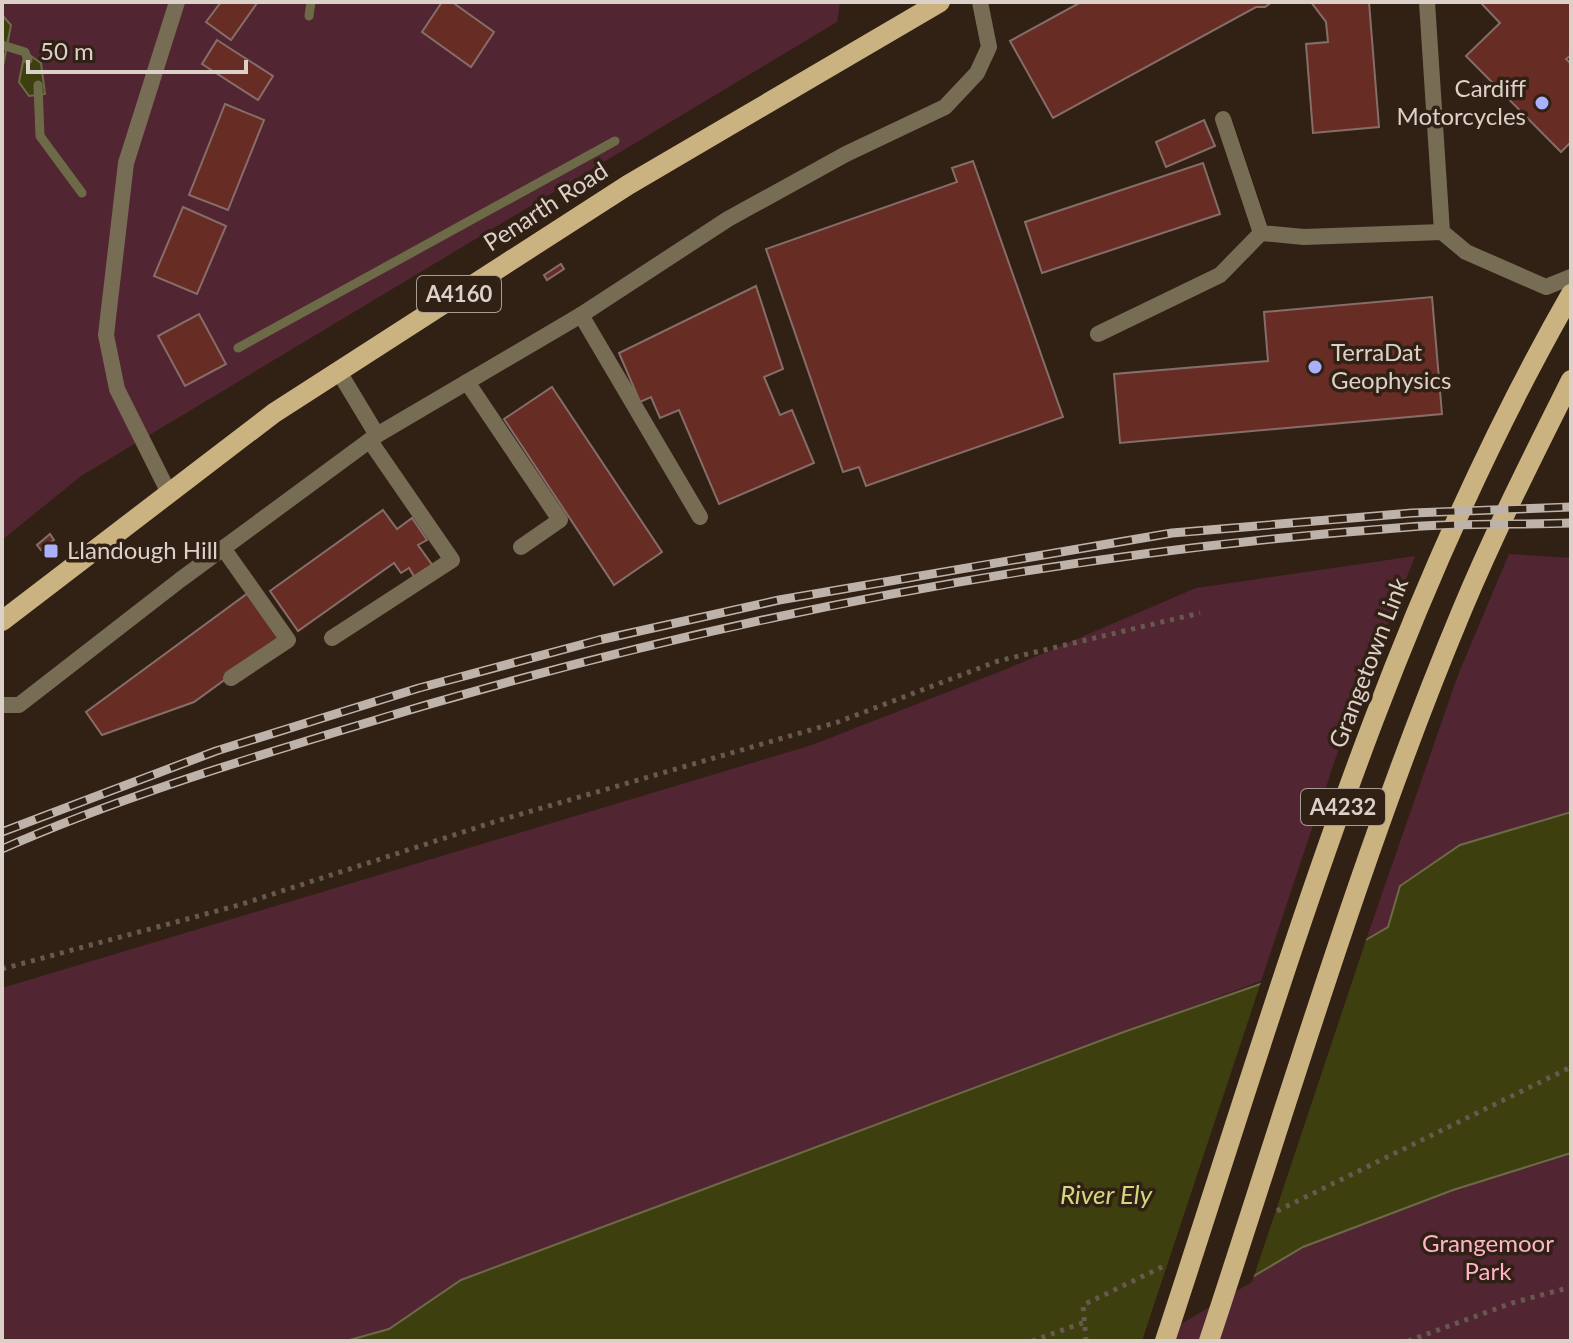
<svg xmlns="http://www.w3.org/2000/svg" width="1573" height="1343" font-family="Lato,sans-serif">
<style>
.green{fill:#522533}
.water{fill:#3d3f0f;stroke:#6d6b47;stroke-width:2}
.pier{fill:#312115}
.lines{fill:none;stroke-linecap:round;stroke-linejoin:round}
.stream{stroke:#6d6b47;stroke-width:9}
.building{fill:#672d25;stroke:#866d68;stroke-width:2}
.path{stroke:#68594f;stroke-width:5;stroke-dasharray:4 6;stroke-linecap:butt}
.lane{stroke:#776c54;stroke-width:16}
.street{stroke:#776c54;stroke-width:16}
.primary{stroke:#cbb381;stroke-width:20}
.rail-casing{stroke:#beb3aa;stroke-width:9}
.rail{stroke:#312115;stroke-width:6;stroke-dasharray:18;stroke-linecap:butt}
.poi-dot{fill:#a9b0fc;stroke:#312115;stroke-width:3}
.labels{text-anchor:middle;stroke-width:7;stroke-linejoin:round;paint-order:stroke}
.shield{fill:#312115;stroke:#a99c93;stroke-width:2}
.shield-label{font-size:22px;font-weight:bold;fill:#dcd1c9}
.poi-label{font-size:24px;fill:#dcd1c9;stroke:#312115;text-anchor:start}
.street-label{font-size:24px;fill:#dcd1c9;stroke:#312115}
.park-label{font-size:24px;fill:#ffb3c7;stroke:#312115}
.water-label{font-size:26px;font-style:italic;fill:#d1d87e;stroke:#312115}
</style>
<rect width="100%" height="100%" fill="#312115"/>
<g class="green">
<polygon points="2,2 840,2 837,22 81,476 2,540"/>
<polygon points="1509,554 1571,558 1571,812 1400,886 1388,927 1367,937 1458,675"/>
<polygon points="1415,556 1337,754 1261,981 461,1280 389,1329 346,1341 2,1341 2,988 812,745 1004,670 1196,588"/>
<polygon points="1571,1142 1571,1341 1140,1341 1268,1258"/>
</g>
<g class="water">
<polygon points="2,15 11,25 2,71"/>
<polygon points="25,52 41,63 45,94 29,96 19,82"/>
<polygon points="1571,812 1571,1153 1453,1190 1303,1247 1144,1341 346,1341 389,1329 461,1280 1121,1033 1334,958 1388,927 1400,886 1460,845"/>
</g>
<polygon class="pier" points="1368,934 1252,1282 1152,1341 1142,1341 1262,979 1333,954"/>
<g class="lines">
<g class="stream">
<polyline points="309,16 311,2"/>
<polyline points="2,45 25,52 28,60"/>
<polyline points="38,85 40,136 82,193"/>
<polyline points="238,348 615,141"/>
</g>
</g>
<g class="building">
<polygon points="221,2 257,3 231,40 206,22"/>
<polygon points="442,2 452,2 494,32 471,67 422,32"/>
<polygon points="1081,2 1272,2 1265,7 1256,7 1053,118 1010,41"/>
<polygon points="1311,2 1369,2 1379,127 1313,133 1306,44 1328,42 1326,22"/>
<polygon points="1480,2 1571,2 1571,55 1566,59 1571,64 1571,142 1561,152 1466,56 1500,23"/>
<polygon points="217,40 273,76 258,100 202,64"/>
<polygon points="225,104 264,120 228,210 189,195"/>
<polygon points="1204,120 1215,146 1166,167 1156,142"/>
<polygon points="973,161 1063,417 866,486 859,467 843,472 766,249 957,182 952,168"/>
<polygon points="1203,163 1220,214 1042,273 1025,222"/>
<polygon points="183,207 226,226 197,294 154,276"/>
<polygon points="561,264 564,269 547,280 544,275"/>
<polygon points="756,286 783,369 764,377 780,415 792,410 814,463 719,504 679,410 660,418 651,397 640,402 619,353"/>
<polygon points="1432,297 1442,414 1120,443 1114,374 1268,361 1264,312"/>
<polygon points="199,314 226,364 185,386 158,336"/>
<polygon points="552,387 662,552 614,585 504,419"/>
<polygon points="383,510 397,529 412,518 427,540 418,545 433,566 415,578 409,568 401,573 394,563 298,631 270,591"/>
<polygon points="50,534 54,540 41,550 37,545"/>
<polygon points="248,593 281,639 194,702 102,735 86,712"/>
</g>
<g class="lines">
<g class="path">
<polyline points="2,969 239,905 497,821 838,722 998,661 1200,613"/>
<polyline points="1277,1211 1571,1067"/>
<polyline points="1032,1341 1085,1322"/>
<polyline points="1086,1341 1083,1305 1164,1266"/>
<polyline points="1408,1341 1512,1303 1571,1287"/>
</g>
<g class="lane">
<polyline points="581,315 700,517"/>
<polyline points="1098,334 1220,275 1261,233"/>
<polyline points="339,372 377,435 581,315 728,219 846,154 945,107 977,73 989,47 980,2"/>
<polyline points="467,382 560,520 521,547"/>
<polyline points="223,548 288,640 231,678"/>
<polyline points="332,638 452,560 370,441"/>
<polyline points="2,705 19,705 180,580 377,435"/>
</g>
<g class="street">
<polyline points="1427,2 1442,232 1466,252 1546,287 1571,277"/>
<polyline points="1223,119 1261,233 1304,237 1442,232"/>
<polyline points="169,493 117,389 106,335 126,163 177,2"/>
</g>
<g class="primary">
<polyline points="2,621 274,413 628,185 940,2"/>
<path d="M 1165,1341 C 1282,986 1384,620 1571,294"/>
<path d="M 1209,1341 C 1289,1099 1364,844 1462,610 C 1495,531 1533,456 1571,380"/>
</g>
<g class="rail-casing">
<g id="rail">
<polyline points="2,832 216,751 419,688 599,640 779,600 1172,533 1412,513 1571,507"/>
<path d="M 2,849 C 113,800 230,764 346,729 C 690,623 1050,553 1409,527 C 1463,523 1517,525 1571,523"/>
</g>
</g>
<use href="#rail" class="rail"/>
</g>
<g class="poi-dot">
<circle cx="1542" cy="103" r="8"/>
<circle cx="1315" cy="367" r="8"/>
<rect x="43" y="543" width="16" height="16" rx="4"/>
</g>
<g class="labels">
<g class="shield">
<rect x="417" y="276" width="84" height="36" rx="6"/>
<rect x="1301" y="789" width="84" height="36" rx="6"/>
</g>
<g class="shield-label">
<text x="459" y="302">A4160</text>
<text x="1343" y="815">A4232</text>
</g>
<g class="poi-label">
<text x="1526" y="97" text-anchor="end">Cardiff<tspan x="1526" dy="28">Motorcycles</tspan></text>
<text x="1331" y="361">TerraDat<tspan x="1331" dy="28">Geophysics</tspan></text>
<text x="67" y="559">Llandough Hill</text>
</g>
<g class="street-label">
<text transform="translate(546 207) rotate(-33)" y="8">Penarth Road</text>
<text transform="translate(1369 663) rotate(-69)" y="8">Grangetown Link</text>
</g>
<g class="park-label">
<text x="1488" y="1252">Grangemoor<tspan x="1488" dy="28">Park</tspan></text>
</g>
<g class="water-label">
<text x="1106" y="1204">River Ely</text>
</g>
</g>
<rect width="1573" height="1343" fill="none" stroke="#dcd1c9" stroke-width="8"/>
<path d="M28 60v12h218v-12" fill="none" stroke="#dcd1c9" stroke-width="4"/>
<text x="40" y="60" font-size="24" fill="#dcd1c9" stroke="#312115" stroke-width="6" paint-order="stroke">50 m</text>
</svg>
